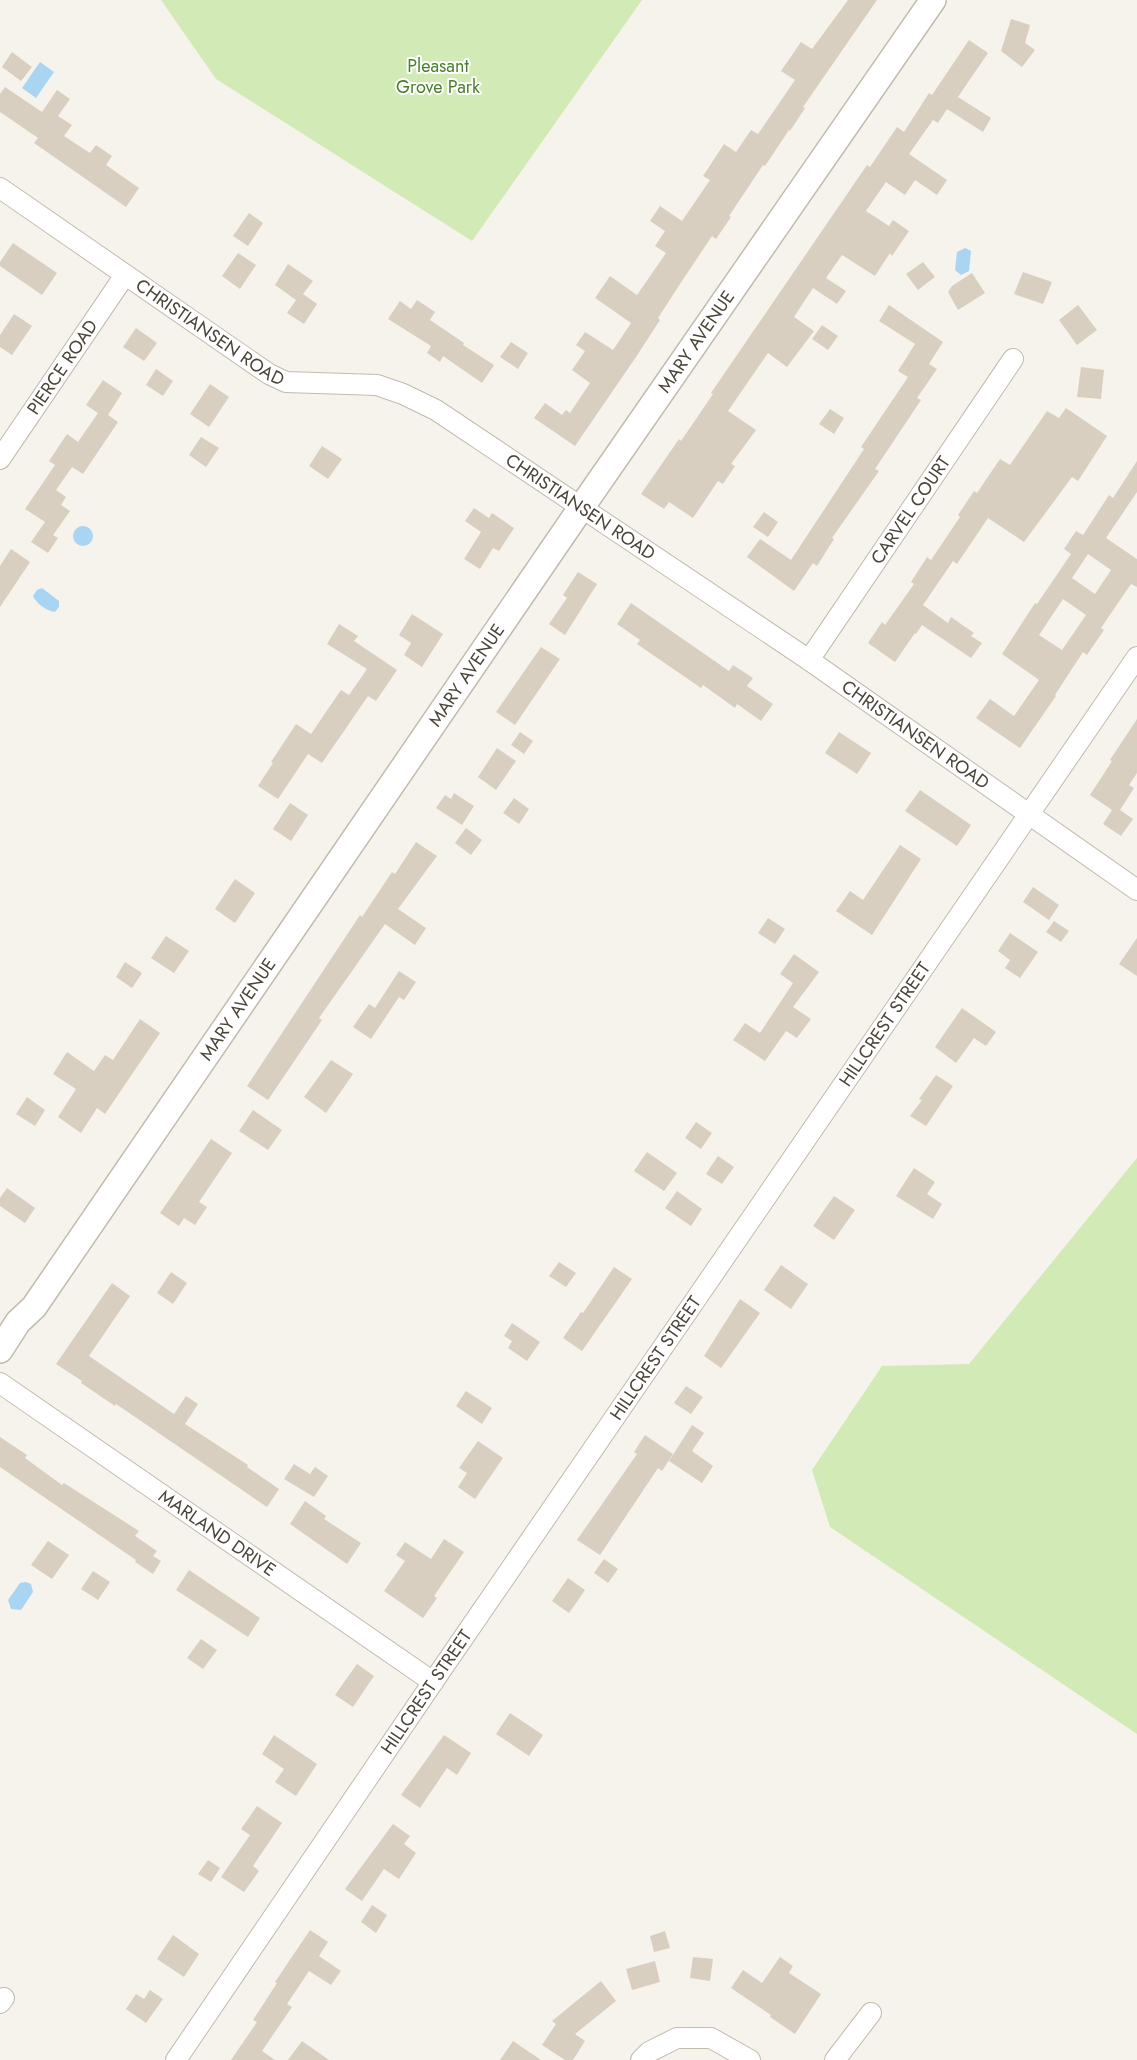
<svg xmlns="http://www.w3.org/2000/svg" width="1137" height="2060" font-family="Jost,sans-serif">
<style>
.green{fill:#d2eab5}
.water{fill:#a9d4f2}
.building{fill:#d8cfc1;fill-rule:evenodd}
.lines{fill:none;stroke-linecap:round;stroke-linejoin:round}
.minor-casing{stroke:#c2bbae;stroke-width:22}
.tertiary-casing{stroke:#c2bbae;stroke-width:28}
.minor{stroke:#fff;stroke-width:20}
.tertiary{stroke:#fff;stroke-width:25}
.labels{text-anchor:middle;stroke-width:4;stroke-linejoin:round;paint-order:stroke}
.park-label{font-size:18px;fill:#4a7f2a;stroke:#fff}
.street-label{font-size:18px;fill:#4b4439;stroke:#fff}
</style>
<rect width="100%" height="100%" fill="#f6f3ec"/>
<g class="green">
<polygon points="161,0 642,0 472,241 216,79"/>
<polygon points="1137,1158 1137,1734 830,1527 812,1470 882,1366 969,1364"/>
</g>
<g class="water">
<polygon points="40,62 54,72 36,98 22,88"/>
<polygon points="965,248 971,251 969,271 961,275 955,270 957,252"/>
<circle cx="83" cy="536" r="10"/>
<path d="M 42,588 L 59,601 L 59,607 L 55,612 C 46,611 36,603 33,596 L 37,590 Z"/>
<polygon points="26,1582 31,1584 33,1592 21,1610 11,1609 8,1600 20,1583"/>
</g>
<g class="building">
<polygon points="848,0 877,0 803,107 805,108 790,131 789,130 765,166 763,165 729,216 731,217 716,239 712,236 680,284 658,318 660,320 636,357 575,446 534,418 545,403 562,415 566,410 570,413 590,383 572,370 585,351 576,345 585,332 613,350 631,323 595,298 610,276 637,295 666,253 655,246 665,231 650,221 660,206 682,221 710,180 703,176 724,144 736,152 751,130 758,134 795,80 781,71 801,42 812,49"/>
<polygon points="1011,19 1030,25 1025,43 1035,50 1022,67 1001,51"/>
<polygon points="969,40 988,53 958,97 991,118 983,132 947,109 938,123 933,120 909,154 947,180 937,195 915,180 905,195 886,182 866,211 889,226 893,220 909,231 892,256 890,253 875,276 842,255 826,278 846,291 837,304 813,288 794,317 814,331 787,367 768,353 728,411 756,430 731,464 735,466 723,484 718,481 693,518 669,502 664,509 641,494 679,439 681,441 713,394 711,393 867,165 870,167 897,127 904,132 929,93 932,95"/>
<polygon points="12,52 32,67 21,81 2,67"/>
<polygon points="5,87 42,112 57,90 70,99 58,116 72,125 64,136 90,153 96,145 112,156 106,165 139,188 126,207 34,143 38,138 0,112 0,94"/>
<polygon points="249,213 263,223 248,246 233,236"/>
<polygon points="13,243 57,273 42,295 0,266 0,262"/>
<polygon points="238,253 256,265 240,289 222,276"/>
<polygon points="923,262 935,277 918,290 906,274"/>
<polygon points="288,264 313,281 303,294 317,304 304,324 287,313 296,300 275,285"/>
<polygon points="1023,272 1052,282 1043,304 1014,294"/>
<polygon points="972,273 985,293 958,310 948,292 952,286"/>
<polygon points="417,300 435,312 430,320 464,343 463,345 494,365 482,383 443,356 440,362 427,353 431,346 388,319 400,301 411,309"/>
<polygon points="889,305 943,342 929,364 937,369 917,398 921,400 875,469 879,471 832,538 834,539 817,566 813,563 794,591 747,557 760,539 791,560 864,449 861,447 908,377 898,371 915,344 879,321"/>
<polygon points="1078,305 1097,330 1077,345 1059,320"/>
<polygon points="14,314 32,326 12,355 0,347 0,335"/>
<polygon points="822,325 838,336 828,350 812,339"/>
<polygon points="136,328 157,343 144,361 123,347"/>
<polygon points="511,342 528,353 518,369 500,357"/>
<polygon points="1081,367 1104,370 1101,399 1077,397"/>
<polygon points="156,369 173,381 163,396 146,385"/>
<polygon points="103,380 122,393 108,415 118,422 83,474 72,467 56,490 66,497 61,505 70,511 53,535 58,538 48,553 31,542 45,522 25,509 55,465 49,461 67,434 78,442 98,413 86,405"/>
<polygon points="210,384 229,397 209,427 190,414"/>
<polygon points="1066,408 1107,436 1078,481 1072,477 1024,542 988,518 957,564 953,561 923,605 948,623 951,617 974,633 971,636 982,643 971,658 922,625 916,634 915,633 895,662 868,643 882,622 885,625 914,584 911,582 927,557 931,560 960,517 958,515 974,491 977,493 1000,459 1010,465 1047,411 1059,418"/>
<polygon points="830,409 844,418 834,434 819,424"/>
<polygon points="201,437 219,448 206,467 189,455"/>
<polygon points="322,446 342,459 328,479 309,466"/>
<path d="M 1137,461 L 1137,492 L 1106,538 L 1137,559 L 1137,587 L 1131,584 L 1101,628 L 1104,630 L 1087,655 L 1083,652 L 1055,695 L 1056,696 L 1020,748 L 976,718 L 990,699 L 1014,716 L 1039,680 L 1002,654 L 1035,603 L 1037,604 L 1071,554 L 1064,549 L 1076,531 L 1083,535 L 1109,495 L 1113,498 ZM 1088,554 L 1111,570 L 1095,594 L 1072,578 ZM 1063,599 L 1086,615 L 1062,650 L 1039,635 Z"/>
<polygon points="474,508 489,518 492,513 514,528 499,551 493,548 480,569 464,559 481,532 465,521"/>
<polygon points="764,512 778,522 768,537 753,527"/>
<polygon points="11,549 30,562 0,607 0,566"/>
<polygon points="578,572 597,584 565,635 549,624 567,598 563,595"/>
<polygon points="631,603 729,671 733,665 753,678 747,686 773,704 761,721 737,704 735,708 703,685 701,688 637,644 640,640 617,624"/>
<polygon points="412,614 443,634 422,667 404,655 411,643 399,635"/>
<polygon points="339,624 358,636 354,641 397,670 376,701 368,696 322,763 308,754 278,799 258,786 273,763 271,762 296,724 311,734 341,690 349,695 367,669 327,644"/>
<polygon points="541,647 560,659 515,725 496,712"/>
<polygon points="1137,719 1137,773 1129,785 1134,788 1120,810 1133,819 1121,836 1103,824 1112,810 1090,795 1112,761 1110,760"/>
<polygon points="520,732 533,741 524,754 511,745"/>
<polygon points="839,732 871,753 857,774 825,753"/>
<polygon points="497,748 516,761 496,790 478,777"/>
<polygon points="920,790 971,825 957,846 905,811"/>
<polygon points="454,793 474,806 462,825 436,808 445,795 451,799"/>
<polygon points="514,798 529,809 519,824 503,813"/>
<polygon points="290,803 308,815 291,841 273,829"/>
<polygon points="466,828 482,840 471,855 455,843"/>
<polygon points="416,842 437,856 398,909 426,928 415,945 385,924 319,1018 322,1020 268,1100 247,1086 360,915 362,917 392,872 395,874"/>
<polygon points="900,845 921,859 872,935 836,911 850,891 863,900"/>
<polygon points="235,879 255,893 235,923 215,909"/>
<polygon points="1033,887 1059,905 1049,920 1023,902"/>
<polygon points="768,918 785,929 775,944 758,933"/>
<polygon points="1054,921 1069,931 1061,942 1046,932"/>
<polygon points="1010,933 1038,952 1020,978 1005,968 1010,960 998,951"/>
<polygon points="166,936 189,951 174,973 151,958"/>
<polygon points="1137,938 1137,976 1119,964"/>
<polygon points="794,954 819,972 793,1007 811,1019 797,1038 786,1031 765,1061 733,1040 745,1023 760,1033 793,983 780,974"/>
<polygon points="125,962 142,973 132,988 116,977"/>
<polygon points="399,971 416,982 404,1000 399,997 371,1039 353,1027 369,1004 375,1008"/>
<polygon points="962,1008 996,1032 986,1046 974,1038 956,1063 935,1047"/>
<polygon points="140,1019 160,1033 105,1114 97,1108 81,1133 58,1117 76,1089 53,1074 67,1052 94,1071 105,1055 113,1060"/>
<polygon points="331,1060 353,1074 326,1113 304,1097"/>
<polygon points="936,1075 953,1086 926,1126 910,1116 922,1100 919,1099"/>
<polygon points="27,1097 45,1110 35,1126 16,1114"/>
<polygon points="253,1110 282,1130 268,1150 239,1131"/>
<polygon points="696,1122 712,1133 701,1149 685,1138"/>
<polygon points="211,1139 232,1153 199,1202 207,1207 195,1225 184,1218 179,1226 160,1213"/>
<polygon points="647,1152 677,1173 664,1191 634,1171"/>
<polygon points="718,1156 734,1167 722,1184 706,1174"/>
<polygon points="914,1168 935,1182 927,1194 942,1204 933,1219 896,1196"/>
<polygon points="7,1188 35,1208 25,1223 0,1206 0,1198"/>
<polygon points="677,1191 702,1209 691,1226 665,1208"/>
<polygon points="834,1196 855,1210 834,1240 813,1226"/>
<polygon points="559,1262 576,1273 566,1287 549,1276"/>
<polygon points="781,1265 808,1284 791,1309 764,1290"/>
<polygon points="614,1267 632,1279 582,1351 563,1338 581,1312 583,1313"/>
<polygon points="171,1272 187,1283 173,1304 157,1293"/>
<polygon points="112,1283 130,1296 89,1356 174,1414 186,1396 198,1404 185,1424 248,1465 247,1467 279,1489 267,1507 116,1404 115,1406 81,1383 82,1381 56,1364"/>
<polygon points="740,1299 760,1313 721,1368 704,1356"/>
<polygon points="512,1323 540,1342 527,1361 508,1348 512,1341 504,1336"/>
<polygon points="686,1386 703,1397 691,1414 674,1403"/>
<polygon points="466,1391 492,1408 482,1424 456,1406"/>
<polygon points="692,1425 704,1433 692,1451 713,1466 702,1483 669,1461"/>
<polygon points="645,1435 673,1454 662,1471 658,1468 600,1555 577,1540 637,1454 634,1452"/>
<polygon points="0,1437 27,1455 25,1458 62,1485 64,1483 139,1531 135,1536 157,1551 153,1556 161,1561 153,1574 135,1562 136,1560 0,1467"/>
<polygon points="478,1441 503,1458 475,1499 458,1487 467,1473 459,1468"/>
<polygon points="294,1464 310,1474 315,1467 328,1476 314,1497 284,1479"/>
<polygon points="305,1501 326,1516 324,1519 361,1543 347,1564 290,1524"/>
<polygon points="444,1539 464,1552 434,1596 437,1598 423,1618 384,1591 405,1561 396,1555 405,1542 431,1559"/>
<polygon points="48,1541 69,1555 52,1579 31,1565"/>
<polygon points="604,1559 618,1569 608,1583 594,1573"/>
<polygon points="189,1570 260,1618 248,1637 176,1590"/>
<polygon points="93,1571 110,1582 98,1600 81,1589"/>
<polygon points="568,1578 585,1590 569,1613 552,1601"/>
<polygon points="201,1639 217,1650 203,1669 187,1658"/>
<polygon points="357,1664 374,1676 353,1707 335,1695"/>
<polygon points="510,1713 543,1735 529,1756 496,1734"/>
<polygon points="274,1735 317,1764 296,1796 275,1782 284,1769 262,1754"/>
<polygon points="444,1735 471,1753 457,1775 447,1768 420,1808 401,1795"/>
<polygon points="257,1806 282,1823 253,1866 259,1871 244,1892 221,1877 250,1835 241,1829"/>
<polygon points="393,1824 410,1836 404,1844 416,1853 399,1879 384,1869 362,1901 345,1889"/>
<polygon points="208,1860 220,1868 211,1882 198,1874"/>
<polygon points="372,1905 387,1915 376,1933 361,1922"/>
<polygon points="310,1930 328,1942 319,1956 341,1971 331,1985 309,1971 287,2004 292,2007 262,2051 275,2060 231,2060 257,2022 253,2020 277,1983 275,1982"/>
<polygon points="665,1931 670,1948 654,1952 650,1936"/>
<polygon points="173,1935 199,1954 184,1977 157,1959"/>
<polygon points="693,1957 713,1959 710,1981 690,1978"/>
<polygon points="780,1957 793,1966 789,1973 821,1994 795,2034 770,2017 771,2015 731,1988 743,1970 762,1983"/>
<polygon points="655,1961 660,1982 632,1990 626,1969"/>
<polygon points="601,1981 616,2001 575,2034 585,2041 573,2060 565,2060 542,2045 556,2024 552,2021"/>
<polygon points="150,1990 163,1999 146,2023 126,2009 136,1994 144,1999"/>
<polygon points="302,2041 329,2060 288,2060"/>
<polygon points="513,2041 541,2060 500,2060"/>
</g>
<g class="lines">
<g class="minor-casing">
<g id="minor">
<path id="s1" d="M 0,188 L 269,374 L 286,382 L 377,385 L 403,394 L 436,410 L 809,660 L 1137,890"/>
<path id="s2" d="M 0,459 L 125,275"/>
<path id="s3" d="M 809,660 L 1013,359"/>
<path id="s4" d="M 0,1383 L 433,1682"/>
<polyline points="0,2003 4,1998"/>
<path id="s5" d="M 176,2060 L 433,1682 L 1137,657"/>
<polyline points="641,2060 649,2052 677,2038 711,2038 750,2060"/>
<polyline points="835,2060 871,2013"/>
</g>
</g>
<g class="tertiary-casing">
<g id="tertiary">
<path id="s6" d="M 0,1350 L 18,1322 L 34,1307 L 581,508 L 933,0"/>
</g>
</g>
<use href="#minor" class="minor"/>
<use href="#tertiary" class="tertiary"/>
</g>
<g class="labels">
<g class="park-label">
<text x="438" y="72">Pleasant<tspan x="438" dy="21">Grove Park</tspan></text>
</g>
<g class="street-label">
<text dy="6" stroke="none"><textPath href="#s1" startOffset="255">CHRISTIANSEN ROAD</textPath></text>
<text dy="6" stroke="none"><textPath href="#s6" startOffset="1226">MARY AVENUE</textPath></text>
<text dy="6" stroke="none"><textPath href="#s2" startOffset="111">PIERCE ROAD</textPath></text>
<text dy="6" stroke="none"><textPath href="#s1" startOffset="675">CHRISTIANSEN ROAD</textPath></text>
<text dy="6" stroke="none"><textPath href="#s3" startOffset="181">CARVEL COURT</textPath></text>
<text dy="6" stroke="none"><textPath href="#s6" startOffset="821">MARY AVENUE</textPath></text>
<text dy="6" stroke="none"><textPath href="#s1" startOffset="1080">CHRISTIANSEN ROAD</textPath></text>
<text dy="6" stroke="none"><textPath href="#s6" startOffset="416">MARY AVENUE</textPath></text>
<text dy="6" stroke="none"><textPath href="#s5" startOffset="1255">HILLCREST STREET</textPath></text>
<text dy="6" stroke="none"><textPath href="#s5" startOffset="850">HILLCREST STREET</textPath></text>
<text dy="6" stroke="none"><textPath href="#s4" startOffset="264">MARLAND DRIVE</textPath></text>
<text dy="6" stroke="none"><textPath href="#s5" startOffset="445">HILLCREST STREET</textPath></text>
</g>
</g>
</svg>
